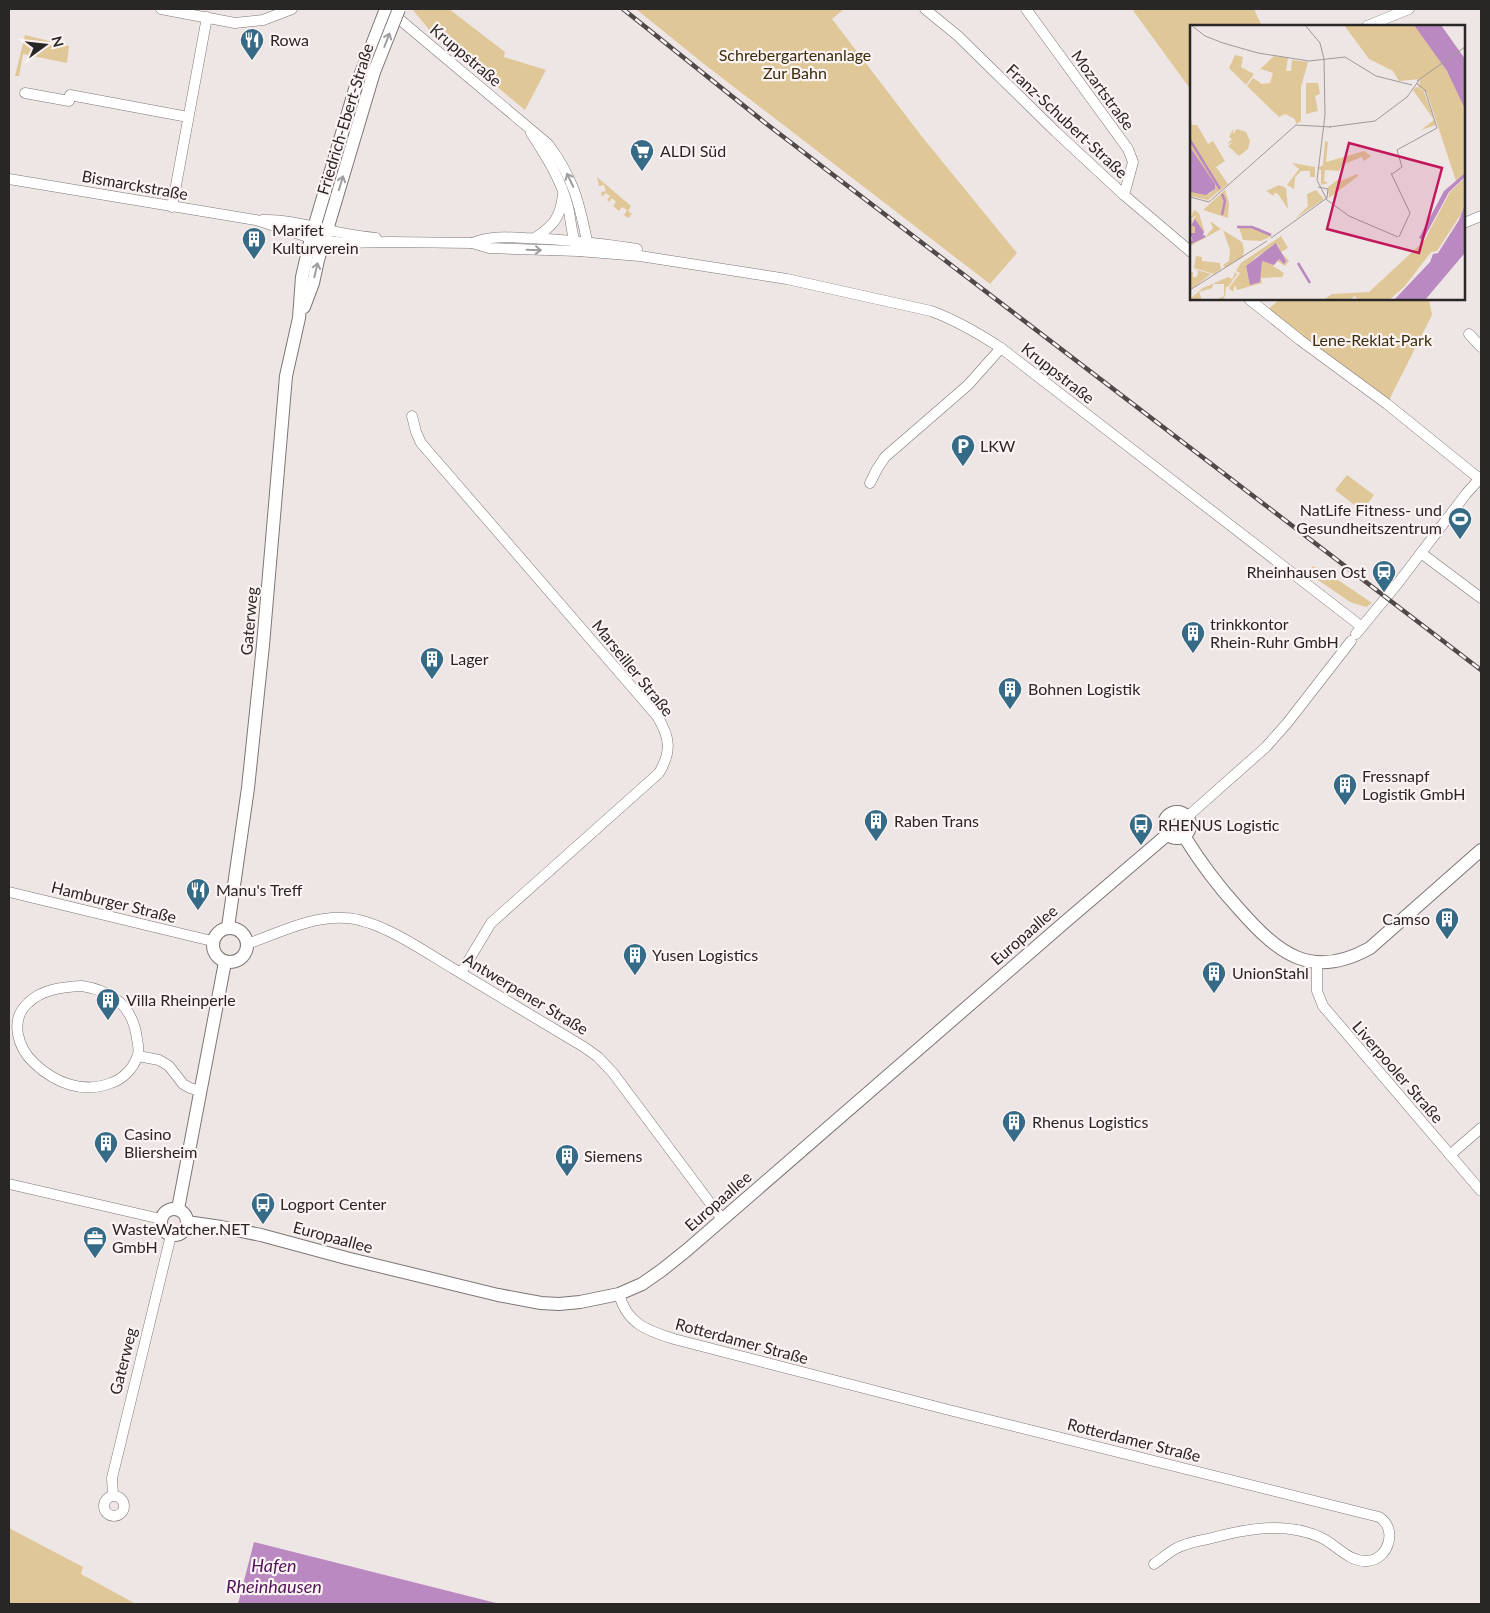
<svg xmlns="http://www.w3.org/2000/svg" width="1490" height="1613" font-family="Lato,sans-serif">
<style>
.green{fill:#e0c798}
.water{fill:#bb89c1}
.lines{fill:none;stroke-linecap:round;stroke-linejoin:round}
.minor-casing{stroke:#7e7676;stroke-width:11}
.major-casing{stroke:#7e7676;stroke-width:14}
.minor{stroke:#fff;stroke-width:10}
.major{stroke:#fff;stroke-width:12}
.rail-casing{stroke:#4e4a4a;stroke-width:4.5}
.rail{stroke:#fcf3f3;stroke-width:2.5;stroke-dasharray:8;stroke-linecap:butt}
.major-bridge-casing{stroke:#7e7676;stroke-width:14;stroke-linecap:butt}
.major-bridge{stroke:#fff;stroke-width:12}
.oneway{stroke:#9f9d9d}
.labels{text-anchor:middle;stroke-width:4.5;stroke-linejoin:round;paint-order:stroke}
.poi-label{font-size:16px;fill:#292626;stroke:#fcf3f3;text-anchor:start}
.street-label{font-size:16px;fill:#292626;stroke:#fcf3f3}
.park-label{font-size:16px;fill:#3b2c0c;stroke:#fcf3f3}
.water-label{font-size:18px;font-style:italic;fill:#511359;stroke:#fcf3f3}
.inset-river{fill:none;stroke:#bb89c1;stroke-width:2.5}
.inset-road{fill:none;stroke:#9f9999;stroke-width:1}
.view{fill:#c2185b;fill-opacity:0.15;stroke:#c2185b;stroke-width:2.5}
.inset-edge{fill:none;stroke:#292626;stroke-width:2.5}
</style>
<rect width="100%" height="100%" fill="#eee6e5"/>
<g class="green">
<polygon points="412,9 449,9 505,52 504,57 546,70 525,110 432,33"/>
<polygon points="636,9 844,9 832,19 923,138 1017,253 990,284 704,64"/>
<polygon points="1132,9 1254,9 1262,26 1191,26 1191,90"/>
<polygon points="25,35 69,46 67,63 23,54 19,76 15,76"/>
<polygon points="597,177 631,206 628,211 632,214 628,218 624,215 627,210 622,207 619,211 613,206 616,202 612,198 609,202 607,200 610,196 606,193 602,197 601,192 606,191 604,185 599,186"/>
<polygon points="1280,299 1429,299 1432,315 1387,404 1265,312"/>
<polygon points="1347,475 1374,495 1362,511 1335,490"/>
<polygon points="1313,566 1341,582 1372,603 1366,607 1350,602 1308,573"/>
<polygon points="9,1528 83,1567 81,1574 136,1604 9,1604"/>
</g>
<polygon class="water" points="254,1542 500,1604 238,1604"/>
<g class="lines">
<g class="minor-casing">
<g id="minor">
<polyline points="161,9 235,23 263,20 292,9"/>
<polyline points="925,9 958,36 1056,132 1124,195 1191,252"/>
<polyline points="1026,9 1128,149 1133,162 1124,195"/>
<path d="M 392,13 L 548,144 C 573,177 579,202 587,241 L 581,251"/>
<polyline points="1367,26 1409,9"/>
<polyline points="25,93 69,101 70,95 188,117"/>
<path d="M 531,133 C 546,156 561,179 568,207 C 571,219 571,233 576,245"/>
<path d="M 9,179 L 256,220 L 311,238 L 343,243 L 390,242 L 472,243 L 489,248 L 578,251 L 640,256 L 787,279 L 931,311 C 956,320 978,333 1001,348 L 1362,627"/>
<polyline points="172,207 207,17"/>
<path d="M 262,220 C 285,219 306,225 329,230 C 344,234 360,236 376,238"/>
<polyline points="1464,223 1481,216"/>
<path d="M 535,238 C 554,225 560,218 563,195"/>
<path d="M 472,243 C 489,236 507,237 525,238 C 563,239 599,243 637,249"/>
<polyline points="1249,299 1300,340 1387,404 1481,480"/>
<polyline points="1469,334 1481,347"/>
<path d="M 412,416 L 416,432 L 421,443 L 657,716 C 670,737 672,751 659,773 L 491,923 L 461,973"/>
<polyline points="870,483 877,469 885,457 968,385 1001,348"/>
<polyline points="1421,553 1481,598"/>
<polyline points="1356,634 1398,583 1466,494 1481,477"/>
<polyline points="1187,817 1266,747 1288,722 1351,641"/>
<polyline points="9,892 212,941"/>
<path d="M 247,944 C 279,933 311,916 345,918 C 379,919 425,952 454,969 C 497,995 541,1021 584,1047 L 598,1057 L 613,1073 L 722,1219"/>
<polyline points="1317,962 1317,991 1323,1006 1481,1191"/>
<path d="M 82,986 C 113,991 133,1006 137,1039 C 138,1044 140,1052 137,1057 C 133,1069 123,1079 111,1083 C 83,1094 55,1083 34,1063 C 18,1048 9,1020 28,1003 C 42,989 63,987 82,986 Z"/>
<polyline points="138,1056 159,1060 169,1066 183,1084 190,1088 200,1091"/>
<polyline points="1450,1155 1481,1128"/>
<polyline points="9,1184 161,1219"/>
<path d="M 619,1294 C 627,1324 648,1331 674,1339 L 949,1410 L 1379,1517 C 1398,1528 1389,1560 1367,1561 C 1348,1562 1336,1544 1320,1537 C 1284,1521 1245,1529 1208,1539 C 1197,1541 1185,1543 1175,1549 C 1168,1553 1161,1559 1154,1564"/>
<polyline points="113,1495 112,1478 171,1235"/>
<circle cx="114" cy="1506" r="10"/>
</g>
</g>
<g class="major-casing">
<g id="major">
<polyline points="304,307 313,283 318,260 374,72"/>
<circle cx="1177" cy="825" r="13"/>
<path d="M 1184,836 C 1200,862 1218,886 1239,909 C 1278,953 1311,981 1370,948 L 1481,850"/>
<polyline points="228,927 248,788 263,645 286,376 299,318 302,277 311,238 356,86 386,9"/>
<circle cx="230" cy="945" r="17"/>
<circle cx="174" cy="1222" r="13"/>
<polyline points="178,1209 225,962"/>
<polyline points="187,1222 221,1227 261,1235 346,1258 498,1295 541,1303 559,1304 580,1302 619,1294 642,1284 662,1270 687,1250 1065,922 1168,834"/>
</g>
</g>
<use href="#minor" class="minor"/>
<use href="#major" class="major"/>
<g class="rail-casing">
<polyline id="rail" points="623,9 764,122 1481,670"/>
</g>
<use href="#rail" class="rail"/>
<g class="major-bridge-casing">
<polyline id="major-bridge" points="374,72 399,9"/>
</g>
<use href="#major-bridge" class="major-bridge"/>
</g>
<defs><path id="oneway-shaft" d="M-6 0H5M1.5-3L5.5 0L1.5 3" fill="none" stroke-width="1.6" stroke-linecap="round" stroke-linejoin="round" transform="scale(1.25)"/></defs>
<g class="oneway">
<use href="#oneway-shaft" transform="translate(387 40) rotate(-69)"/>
<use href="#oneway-shaft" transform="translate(570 180) rotate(-115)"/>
<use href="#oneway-shaft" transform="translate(341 183) rotate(-73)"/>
<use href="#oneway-shaft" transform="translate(534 250) rotate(2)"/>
<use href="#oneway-shaft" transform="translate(316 270) rotate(-77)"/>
</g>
<defs>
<g id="restaurant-pin" transform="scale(1.25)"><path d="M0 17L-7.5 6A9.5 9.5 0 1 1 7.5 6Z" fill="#356b87" stroke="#fcf3f3"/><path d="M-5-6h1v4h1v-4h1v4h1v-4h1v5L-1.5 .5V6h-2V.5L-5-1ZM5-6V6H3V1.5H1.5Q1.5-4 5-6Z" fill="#fff"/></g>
<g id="supermarket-pin" transform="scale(1.25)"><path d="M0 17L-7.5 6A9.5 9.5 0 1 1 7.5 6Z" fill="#356b87" stroke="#fcf3f3"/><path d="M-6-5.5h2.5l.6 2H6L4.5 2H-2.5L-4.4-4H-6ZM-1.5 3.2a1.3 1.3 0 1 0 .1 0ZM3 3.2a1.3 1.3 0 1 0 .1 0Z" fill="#fff"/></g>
<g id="building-pin" transform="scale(1.25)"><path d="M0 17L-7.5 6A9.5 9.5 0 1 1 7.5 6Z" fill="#356b87" stroke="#fcf3f3"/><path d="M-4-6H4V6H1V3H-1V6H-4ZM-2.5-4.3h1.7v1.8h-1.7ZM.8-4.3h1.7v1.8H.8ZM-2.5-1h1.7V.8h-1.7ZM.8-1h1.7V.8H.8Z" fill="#fff"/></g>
<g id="parking-pin" transform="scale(1.25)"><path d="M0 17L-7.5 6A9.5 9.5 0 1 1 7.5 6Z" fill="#356b87" stroke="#fcf3f3"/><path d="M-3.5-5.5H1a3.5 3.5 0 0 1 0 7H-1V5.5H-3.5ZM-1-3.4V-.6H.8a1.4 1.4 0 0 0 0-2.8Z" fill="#fff"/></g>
<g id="stadium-pin" transform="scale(1.25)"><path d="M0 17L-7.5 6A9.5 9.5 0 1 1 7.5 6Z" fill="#356b87" stroke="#fcf3f3"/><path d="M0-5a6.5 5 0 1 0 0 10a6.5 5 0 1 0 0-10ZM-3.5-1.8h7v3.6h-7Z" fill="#fff"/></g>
<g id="station-pin" transform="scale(1.25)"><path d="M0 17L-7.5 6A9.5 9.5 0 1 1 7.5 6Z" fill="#356b87" stroke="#fcf3f3"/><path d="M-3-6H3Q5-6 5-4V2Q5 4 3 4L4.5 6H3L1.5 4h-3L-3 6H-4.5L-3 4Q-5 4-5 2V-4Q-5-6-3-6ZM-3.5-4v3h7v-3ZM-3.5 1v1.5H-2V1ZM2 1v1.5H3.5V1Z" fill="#fff"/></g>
<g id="bus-pin" transform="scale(1.25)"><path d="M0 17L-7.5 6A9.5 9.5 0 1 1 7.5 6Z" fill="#356b87" stroke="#fcf3f3"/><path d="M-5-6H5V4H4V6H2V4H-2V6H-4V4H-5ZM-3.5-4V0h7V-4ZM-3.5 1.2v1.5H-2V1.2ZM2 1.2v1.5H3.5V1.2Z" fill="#fff"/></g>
<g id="office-pin" transform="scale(1.25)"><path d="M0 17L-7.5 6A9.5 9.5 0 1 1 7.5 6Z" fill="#356b87" stroke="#fcf3f3"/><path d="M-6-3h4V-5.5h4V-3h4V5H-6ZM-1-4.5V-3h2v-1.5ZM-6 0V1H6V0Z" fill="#fff"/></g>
</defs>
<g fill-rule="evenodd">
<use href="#restaurant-pin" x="252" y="40"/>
<use href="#supermarket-pin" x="642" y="151"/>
<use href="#building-pin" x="254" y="239"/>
<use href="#parking-pin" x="963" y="446"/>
<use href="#stadium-pin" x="1460" y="519"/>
<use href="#station-pin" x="1384" y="572"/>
<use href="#building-pin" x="1193" y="633"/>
<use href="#building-pin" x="432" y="659"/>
<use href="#building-pin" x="1010" y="689"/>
<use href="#building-pin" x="1345" y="785"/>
<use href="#building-pin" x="876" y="821"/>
<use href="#bus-pin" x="1141" y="825"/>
<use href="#restaurant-pin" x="198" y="890"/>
<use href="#building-pin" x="1447" y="919"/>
<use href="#building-pin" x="635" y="955"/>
<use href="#building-pin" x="1214" y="973"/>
<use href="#building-pin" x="108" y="1000"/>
<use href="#building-pin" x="1014" y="1122"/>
<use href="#building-pin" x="106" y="1143"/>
<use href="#building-pin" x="567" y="1156"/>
<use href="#bus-pin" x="263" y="1204"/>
<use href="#office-pin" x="95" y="1238"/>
</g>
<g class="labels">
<g class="poi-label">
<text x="270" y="46">Rowa</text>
<text x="660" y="157">ALDI Süd</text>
<text x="272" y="236">Marifet<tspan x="272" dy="18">Kulturverein</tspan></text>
<text x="980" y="452">LKW</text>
<text x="1442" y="516" text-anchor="end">NatLife Fitness- und<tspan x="1442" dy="18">Gesundheitszentrum</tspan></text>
<text x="1366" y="578" text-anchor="end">Rheinhausen Ost</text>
<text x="1210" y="630">trinkkontor<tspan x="1210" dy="18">Rhein-Ruhr GmbH</tspan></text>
<text x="450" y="665">Lager</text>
<text x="1028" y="695">Bohnen Logistik</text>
<text x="1362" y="782">Fressnapf<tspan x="1362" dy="18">Logistik GmbH</tspan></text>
<text x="894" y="827">Raben Trans</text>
<text x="1158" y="831">RHENUS Logistic</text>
<text x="216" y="896">Manu's Treff</text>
<text x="1430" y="925" text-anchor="end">Camso</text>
<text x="652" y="961">Yusen Logistics</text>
<text x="1232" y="979">UnionStahl</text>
<text x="126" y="1006">Villa Rheinperle</text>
<text x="1032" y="1128">Rhenus Logistics</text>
<text x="124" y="1140">Casino<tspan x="124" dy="18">Bliersheim</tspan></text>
<text x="584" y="1162">Siemens</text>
<text x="280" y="1210">Logport Center</text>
<text x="112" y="1235">WasteWatcher.NET<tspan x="112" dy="18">GmbH</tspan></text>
</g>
<g class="street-label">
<text transform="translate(466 55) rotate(40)" y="6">Kruppstraße</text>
<text transform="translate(1103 90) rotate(54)" y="6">Mozartstraße</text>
<text transform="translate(345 119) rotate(-73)" y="6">Friedrich-Ebert-Straße</text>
<text transform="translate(1067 121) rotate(43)" y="6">Franz-Schubert-Straße</text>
<text transform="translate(135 185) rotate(10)" y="6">Bismarckstraße</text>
<text transform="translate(1058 373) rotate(38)" y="6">Kruppstraße</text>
<text transform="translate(249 621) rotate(-85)" y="6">Gaterweg</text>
<text transform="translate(633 668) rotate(51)" y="6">Marseiller Straße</text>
<text transform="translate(114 902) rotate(14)" y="6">Hamburger Straße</text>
<text transform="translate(1024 935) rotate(-41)" y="6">Europaallee</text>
<text transform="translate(526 994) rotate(31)" y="6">Antwerpener Straße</text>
<text transform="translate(1398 1072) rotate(49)" y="6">Liverpooler Straße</text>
<text transform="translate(718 1201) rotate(-41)" y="6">Europaallee</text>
<text transform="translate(333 1237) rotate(15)" y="6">Europaallee</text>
<text transform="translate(742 1341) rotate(15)" y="6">Rotterdamer Straße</text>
<text transform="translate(123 1361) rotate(-76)" y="6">Gaterweg</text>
<text transform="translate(1134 1440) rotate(14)" y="6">Rotterdamer Straße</text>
</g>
<g class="park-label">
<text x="795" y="61">Schrebergartenanlage<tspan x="795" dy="18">Zur Bahn</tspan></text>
<text x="1372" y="346">Lene-Reklat-Park</text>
</g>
<g class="water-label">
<text x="274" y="1572">Hafen<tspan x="274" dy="21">Rheinhausen</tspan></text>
</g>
</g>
<g transform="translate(1190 25)">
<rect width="275" height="275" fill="#eee6e5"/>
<path d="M 154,0 L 224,0 L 239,18 L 266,61 L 275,84 L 275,148 L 266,156 L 237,68 L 228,62 L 231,54 L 209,56 L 203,46 L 179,34 ZM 45,30 L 53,32 L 51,42 L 64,49 L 56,60 L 39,43 ZM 84,31 L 98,33 L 96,46 L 101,46 L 102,35 L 118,37 L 111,62 L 111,96 L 106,99 L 105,94 L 95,89 L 89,92 L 57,61 L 63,53 L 72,59 L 80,58 L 83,48 L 71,44 L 66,48 ZM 116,58 L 128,58 L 130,69 L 125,71 L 128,86 L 116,89 ZM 226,62 L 233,64 L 246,100 L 231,105 L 244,95 L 223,65 ZM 0,90 L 2,100 L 7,100 L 18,119 L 23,116 L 35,136 L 26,142 L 38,159 L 18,175 L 0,171 L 0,167 L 19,169 L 25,164 L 0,122 ZM 43,104 L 43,109 L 47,104 L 56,107 L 60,116 L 58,124 L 49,131 L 38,121 L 43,117 L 37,119 L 42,114 L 39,112 ZM 135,116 L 138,117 L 136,137 L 174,126 L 181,131 L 174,136 L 172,132 L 152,140 L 149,146 L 135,145 L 134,156 L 138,158 L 131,160 L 131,145 L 127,143 L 133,140 ZM 102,138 L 125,142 L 125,152 L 120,152 L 120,146 L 111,146 L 105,152 L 104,164 L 97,160 L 109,144 ZM 167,149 L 168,151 L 139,173 L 138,162 L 149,154 L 151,156 ZM 275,153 L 275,178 L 271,189 L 247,226 L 241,227 L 215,261 L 199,275 L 168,275 L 165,271 L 159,275 L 133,275 L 142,269 L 179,267 L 234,216 L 260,167 ZM 89,160 L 96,163 L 98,184 L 88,169 L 84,168 L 84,171 L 76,166 ZM 39,161 L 35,165 L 39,178 L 38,193 L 13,185 ZM 126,165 L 134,174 L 105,194 L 118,181 L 117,169 ZM 4,185 L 9,188 L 15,208 L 4,194 L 1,199 L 5,202 L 5,208 L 0,208 L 0,197 L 7,190 L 0,194 ZM 20,196 L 31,204 L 0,221 L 0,214 L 16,211 L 23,203 ZM 49,202 L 69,203 L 82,211 L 71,216 L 53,215 ZM 33,205 L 52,217 L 54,225 L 53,232 L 35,243 L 33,240 L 39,236 L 40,225 ZM 91,211 L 98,223 L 91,227 L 99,236 L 95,241 L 87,236 L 83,241 L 94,248 L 92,252 L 71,253 L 72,258 L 47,265 L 45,260 L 43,267 L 39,263 L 50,248 L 46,246 L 51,238 ZM 88,219 L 94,239 L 89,234 L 84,239 L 72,236 L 69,249 L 58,249 L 56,243 L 66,232 ZM 6,231 L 12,232 L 12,236 L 30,238 L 31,244 L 24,249 L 4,243 ZM 4,244 L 21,249 L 0,265 L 0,247 L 3,247 L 3,252 L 7,252 L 8,246 ZM 45,247 L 47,249 L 39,261 L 36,262 L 35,271 L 32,275 L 28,274 L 34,271 L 34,259 L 23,259 L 22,263 L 9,267 L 12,275 L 0,274 L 13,263 L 38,252 L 42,254 L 41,258 Z" fill="#e0c798" fill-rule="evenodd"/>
<path d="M 224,0 L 251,0 L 275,34 L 275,84 L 257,46 ZM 0,122 L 25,159 L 25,164 L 16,170 L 0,167 ZM 275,148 L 275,152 L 259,167 L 233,215 L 229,213 L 254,166 ZM 275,179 L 274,229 L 235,275 L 204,275 L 240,237 L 243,229 L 248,228 L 269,195 ZM 5,194 L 14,207 L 12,212 L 3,216 L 0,208 L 5,208 L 5,202 L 1,200 ZM 86,218 L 96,236 L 94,239 L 89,234 L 84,240 L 72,236 L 70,257 L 60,260 L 56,241 Z" fill="#bb89c1"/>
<path class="inset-river" d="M 0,115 L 30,164M 32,190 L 35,176 L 32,169M 47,202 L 62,202 L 81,210M 0,218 L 15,211M 108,238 L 120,258"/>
<path class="inset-road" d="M 1,0 L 15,11 L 33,18M 115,0 L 130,18 L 134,34 L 135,90 L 127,155 L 137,175 L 159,191M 33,18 L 68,28 L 119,36 L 155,32 L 186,51 L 222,60M 227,56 L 275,22M 139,102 L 185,96 L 217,72 L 230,54M 201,148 L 220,188 L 209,212M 202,149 L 212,142 L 207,125 L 247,103 L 235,65 L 226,58M 0,172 L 19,177 L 106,100 L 141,102M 159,191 L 208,212M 81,213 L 137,173 L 138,164 L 128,162M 0,265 L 77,216"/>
<path class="view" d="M 159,118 L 252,143 L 229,228 L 137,204 Z"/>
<rect width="275" height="275" class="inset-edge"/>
</g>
<rect width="1490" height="1613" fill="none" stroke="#292626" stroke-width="20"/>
<g transform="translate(45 45) rotate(75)" stroke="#fcf3f3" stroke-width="4" paint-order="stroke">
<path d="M0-4L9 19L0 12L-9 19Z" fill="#292626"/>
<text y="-8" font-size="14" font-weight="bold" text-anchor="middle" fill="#292626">N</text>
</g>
</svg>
